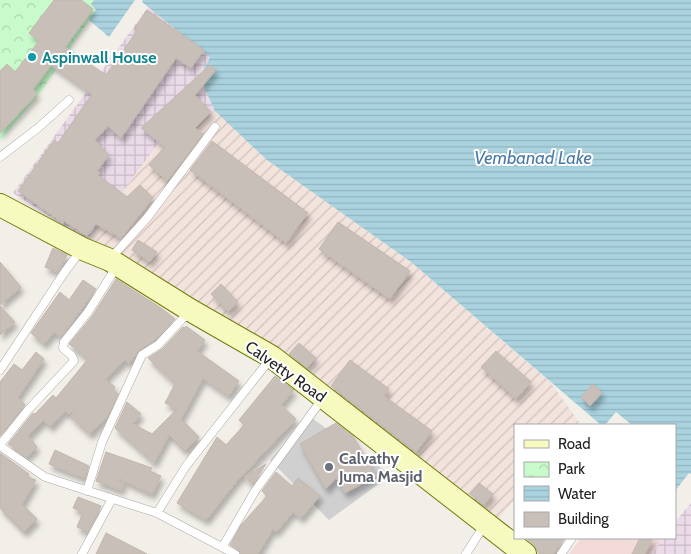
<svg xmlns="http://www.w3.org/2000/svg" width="691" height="554" font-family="Cabin,sans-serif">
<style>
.commercial{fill:#f2dad9}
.industrial{fill:url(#industrial-grid)}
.religious{fill:#d0d0d0}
.military{fill:url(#military-furrows)}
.park{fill:url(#park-crowns)}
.water{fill:url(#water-rules)}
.building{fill:#c7bfb8;stroke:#c4b6ab;filter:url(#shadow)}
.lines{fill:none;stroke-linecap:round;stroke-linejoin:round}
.lane-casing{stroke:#a9a9a9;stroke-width:9}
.secondary-casing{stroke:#707d05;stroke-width:24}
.lane{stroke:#fff;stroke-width:8}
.secondary{stroke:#f7fabf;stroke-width:22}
.culture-dot{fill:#0f9aa8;stroke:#fff;stroke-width:2}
.worship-dot{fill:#6b7280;stroke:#fff;stroke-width:2}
.labels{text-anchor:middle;stroke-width:4;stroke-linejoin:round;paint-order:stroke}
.culture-label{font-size:16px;font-weight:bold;fill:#0d838f;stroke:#fff;text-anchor:start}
.street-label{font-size:16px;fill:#222;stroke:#fff}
.worship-label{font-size:16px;font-weight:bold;fill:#5b616d;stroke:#fff;text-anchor:start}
.water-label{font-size:18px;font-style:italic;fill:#4a7aab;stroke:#fff}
</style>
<defs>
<pattern id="industrial-grid" width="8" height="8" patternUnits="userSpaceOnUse" patternTransform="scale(1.25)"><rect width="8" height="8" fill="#ebdbe8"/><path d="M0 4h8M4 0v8" fill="none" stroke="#c9bcc7"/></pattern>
<pattern id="military-furrows" width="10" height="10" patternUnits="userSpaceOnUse" patternTransform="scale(1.25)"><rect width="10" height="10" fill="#f3e3dd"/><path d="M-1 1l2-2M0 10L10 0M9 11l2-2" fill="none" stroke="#d0c2bd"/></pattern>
<pattern id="park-crowns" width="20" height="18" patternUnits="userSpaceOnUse" patternTransform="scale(1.25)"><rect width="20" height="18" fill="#c8facc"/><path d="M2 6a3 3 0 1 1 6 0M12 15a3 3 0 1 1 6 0" fill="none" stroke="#acd6af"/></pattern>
<pattern id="water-rules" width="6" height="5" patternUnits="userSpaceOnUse" patternTransform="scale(1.25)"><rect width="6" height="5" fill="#aad3df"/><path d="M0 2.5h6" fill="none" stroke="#92b5bf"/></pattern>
<filter id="shadow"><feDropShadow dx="3" dy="5.5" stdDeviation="2.5" flood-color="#0004"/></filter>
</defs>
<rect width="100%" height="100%" fill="#f2efe9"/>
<polygon class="commercial" points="581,538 664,538 652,554 569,554"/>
<g class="industrial">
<polygon points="148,7 210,57 200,78 215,111 204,119 186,106 87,240 13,193"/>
<polygon points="691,503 691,554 652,554 664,538 675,538 675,522"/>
</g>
<polygon class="religious" points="309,416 391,475 329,520 270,460"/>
<polygon class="military" points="186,106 204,119 215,111 267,160 411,262 551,383 579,422 576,425 515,425 515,499 495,523 87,240"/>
<polygon class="park" points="0,0 94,0 92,4 96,10 40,93 0,141"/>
<g class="water">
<polygon points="94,0 135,0 109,37 89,20 96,10 91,4"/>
<polygon points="143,0 691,0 691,474 689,473 675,491 675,425 632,425 616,412 605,425 601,425 411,262 267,160 215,111 200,78 210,57 142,2"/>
</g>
<g class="building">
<polygon points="54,0 81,0 93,9 65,47 106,75 137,31 134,29 147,10 204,50 191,68 176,58 121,138 108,126 95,140 109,155 97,171 100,173 98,175 127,197 140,185 153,198 121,238 96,224 87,236 64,221 63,223 18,191 54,140 58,143 92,94 51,65 33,89 37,94 0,133 0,71 7,64 15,72 39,41 29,33"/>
<polygon points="210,65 216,70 195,95 211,112 195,128 203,134 167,181 149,165 165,147 141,128"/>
<polygon points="212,141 308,213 286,243 190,170"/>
<polygon points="338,222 410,271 390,299 319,249"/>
<polygon points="138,240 157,252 150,262 132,250"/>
<polygon points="53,248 67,255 58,272 45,267"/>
<polygon points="0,262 21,287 0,305"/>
<polygon points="116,279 161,308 175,319 154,341 140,349 129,363 125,360 105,379 115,387 113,390 118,394 109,414 90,434 71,417 75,409 69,415 65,411 50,427 44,420 28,436 37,447 26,457 8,444 33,413 35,414 53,395 56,398 88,359 69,344 93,315"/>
<polygon points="83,280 96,289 61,337 54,332 44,344 31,333 60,292 69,300"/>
<polygon points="221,284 238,302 228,312 211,294"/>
<polygon points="0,306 15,322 0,335"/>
<polygon points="186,326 205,340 197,351 239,381 228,396 203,378 181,419 199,437 185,451 169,435 154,463 115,428 127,402 141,414 133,424 152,434 177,409 165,403 175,384 148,358 162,349 183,327 185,328"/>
<polygon points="299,343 316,358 307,368 289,354"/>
<polygon points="496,351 531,382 516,399 481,367"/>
<polygon points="36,352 44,359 18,397 25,405 0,436 0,382 14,364 22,370"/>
<polygon points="350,360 389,389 384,396 432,431 416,452 331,386"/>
<polygon points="275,376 294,390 281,405 296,419 236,482 206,520 177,503 217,437 226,445 244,425 239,420"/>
<polygon points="593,384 602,393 590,406 581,397"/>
<polygon points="336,423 353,436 376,476 345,493 336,478 326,489 300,444"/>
<polygon points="55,450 89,466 85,478 49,464"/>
<polygon points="106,452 152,468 150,471 161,476 152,494 120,479 119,481 124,483 121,490 96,481"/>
<polygon points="0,453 29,474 28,477 36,480 22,504 37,519 24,532 0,508"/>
<polygon points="266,464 253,484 244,477"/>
<polygon points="276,472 292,486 298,478 320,496 301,518 293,512 276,532 273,529 258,554 241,554 238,549 230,545 241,525 267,496 262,491"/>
<polygon points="479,483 493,494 484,505 470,494"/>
<polygon points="78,497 101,506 88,532 77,527 83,512 73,508"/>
<polygon points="106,533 147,554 96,554"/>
<polygon points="526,538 565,538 553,554 540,554 533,544"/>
<polygon points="640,538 653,538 645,554 632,554"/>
</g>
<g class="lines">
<g class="lane-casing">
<g id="lane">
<polyline points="0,157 38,128 69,100"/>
<polyline points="111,258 147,218 215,127"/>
<polyline points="0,370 64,273 81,250"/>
<polyline points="0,445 28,410 74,361 72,356 63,348 64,342 88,312 117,266"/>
<polyline points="0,446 45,477 157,513 235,554"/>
<polyline points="87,491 102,442 142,355 158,345 189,312"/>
<polyline points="157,513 186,466 271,358"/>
<polyline points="223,546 255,491 323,398"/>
<polyline points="82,554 112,499"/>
<polyline points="466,554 485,524"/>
<polyline points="561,554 572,538"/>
</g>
</g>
<g class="secondary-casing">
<polyline id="secondary" points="0,205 83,249 110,260 190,310 272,357 525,554"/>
</g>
<use href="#lane" class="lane"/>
<use href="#secondary" class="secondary"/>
</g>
<circle class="culture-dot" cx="32" cy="57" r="5"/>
<circle class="worship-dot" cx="329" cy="467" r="5"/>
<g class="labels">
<g class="culture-label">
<text x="42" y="63">Aspinwall House</text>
</g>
<g class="street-label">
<text transform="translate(286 371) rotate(35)" y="6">Calvetty Road</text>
</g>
<g class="worship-label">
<text x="339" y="464">Calvathy<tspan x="339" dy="18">Juma Masjid</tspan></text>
</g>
<g class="water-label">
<text x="533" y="164">Vembanad Lake</text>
</g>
</g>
<rect x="514" y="424" width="162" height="115" fill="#ffffff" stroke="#a7a7a7"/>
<rect x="524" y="440" width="25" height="8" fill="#f7fabf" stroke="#a7a7a7"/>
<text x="558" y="449" font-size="15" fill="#222222">Road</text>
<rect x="524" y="462" width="25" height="15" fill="url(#park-crowns)" stroke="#a7a7a7"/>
<text x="558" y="474" font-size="15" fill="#222222">Park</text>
<rect x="524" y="486" width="25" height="15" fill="url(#water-rules)" stroke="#a7a7a7"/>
<text x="558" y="499" font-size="15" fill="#222222">Water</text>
<rect x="524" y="512" width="25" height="15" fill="#c7bfb8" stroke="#a7a7a7"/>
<text x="558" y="524" font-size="15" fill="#222222">Building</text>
</svg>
